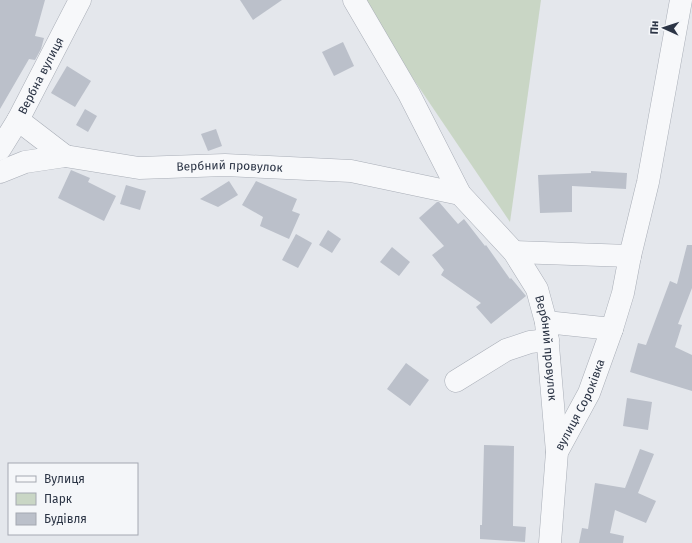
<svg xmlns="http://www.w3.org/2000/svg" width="692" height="543" font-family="'Fira Sans',sans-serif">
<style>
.green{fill:#c9d6c5}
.building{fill:#bbc0ca}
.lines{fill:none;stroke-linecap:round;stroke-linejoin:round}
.minor-casing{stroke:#a9aeb7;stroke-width:23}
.minor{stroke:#f7f8fa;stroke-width:22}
.labels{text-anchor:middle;stroke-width:4;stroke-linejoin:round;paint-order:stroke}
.street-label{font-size:12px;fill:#2b3445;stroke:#f4f6f9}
</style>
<rect width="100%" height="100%" fill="#e4e7ec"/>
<polygon class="green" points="360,0 541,0 510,222"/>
<g class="building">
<polygon points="0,0 45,0 35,36 44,38 41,49 35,60 29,59 0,109"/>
<polygon points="240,0 282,0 253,20"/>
<polygon points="343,42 354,66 334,76 322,52"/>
<polygon points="67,66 91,81 75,107 51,93"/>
<polygon points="85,109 97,116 88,132 76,125"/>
<polygon points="216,129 222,146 208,151 201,134"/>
<polygon points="71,170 90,178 88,182 116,196 104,221 58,198"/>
<polygon points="591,171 627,173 626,189 572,186 572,212 540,213 538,175 591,173"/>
<polygon points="229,181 238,195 218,207 200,199"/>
<polygon points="256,181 297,199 292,211 300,214 289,239 260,226 263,217 242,205"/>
<polygon points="126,185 146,191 140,210 120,204"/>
<polygon points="437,202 439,202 458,224 464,219 485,246 486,245 510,279 511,278 526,296 491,324 476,307 481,303 441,275 444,270 432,255 444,246 419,218"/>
<polygon points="328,230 341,239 332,253 319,245"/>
<polygon points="296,234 312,243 298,268 282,260"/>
<polygon points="687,245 692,245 692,288 678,324 682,325 675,347 692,355 692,391 630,372 638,343 646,345 670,281 677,284"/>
<polygon points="392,247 410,262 399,276 380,262"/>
<polygon points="406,363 429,380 410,406 387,389"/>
<polygon points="627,398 652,402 648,430 623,426"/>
<polygon points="484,445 514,446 513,526 526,527 525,542 480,539 480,525 482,525"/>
<polygon points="640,449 654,454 638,493 656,501 646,523 615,510 610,533 624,536 623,543 579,543 582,528 588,529 595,483 625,488"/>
</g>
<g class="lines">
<g class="minor-casing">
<g id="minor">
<path id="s1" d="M 354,0 L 409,94 L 460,194 L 514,252 L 537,289 L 546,322 L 557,452"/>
<polyline points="18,120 65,156"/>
<path id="s2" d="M 0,149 L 18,120 L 80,0"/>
<path id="s3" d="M 0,172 L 25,162 L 65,156 L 139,168 L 225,165 L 351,171 L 460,194"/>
<polyline points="514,252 630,256"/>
<polyline points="546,322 612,329"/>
<polyline points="456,381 506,350 530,342 548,340"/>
<path id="s4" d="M 550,543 L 557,452 L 589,393 L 612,329 L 623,293 L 630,256 L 648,182 L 681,0"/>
</g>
</g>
<use href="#minor" class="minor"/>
</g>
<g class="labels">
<g class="street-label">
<text dy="4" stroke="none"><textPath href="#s2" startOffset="84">Вербна вулиця</textPath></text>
<text dy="4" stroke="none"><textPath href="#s3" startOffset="233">Вербний провулок</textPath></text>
<text dy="4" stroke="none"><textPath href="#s1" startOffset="404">Вербний провулок</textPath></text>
<text dy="4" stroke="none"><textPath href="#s4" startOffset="144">вулиця Сороківка</textPath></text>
</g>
</g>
<rect x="8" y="463" width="130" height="72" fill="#f4f6f9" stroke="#a4a8b1"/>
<rect x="16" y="476" width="20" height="6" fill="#f7f8fa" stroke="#a4a8b1"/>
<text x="44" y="483" font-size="12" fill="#2b3445">Вулиця</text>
<rect x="16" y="493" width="20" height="12" fill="#c9d6c5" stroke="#a4a8b1"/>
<text x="44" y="503" font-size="12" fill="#2b3445">Парк</text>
<rect x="16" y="513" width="20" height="12" fill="#bbc0ca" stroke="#a4a8b1"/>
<text x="44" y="523" font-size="12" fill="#2b3445">Будівля</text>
<g transform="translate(664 28) rotate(273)" stroke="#f4f6f9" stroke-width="3" paint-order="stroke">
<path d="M0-3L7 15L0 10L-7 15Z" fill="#2b3445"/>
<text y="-6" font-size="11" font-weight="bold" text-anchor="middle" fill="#2b3445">Пн</text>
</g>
</svg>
